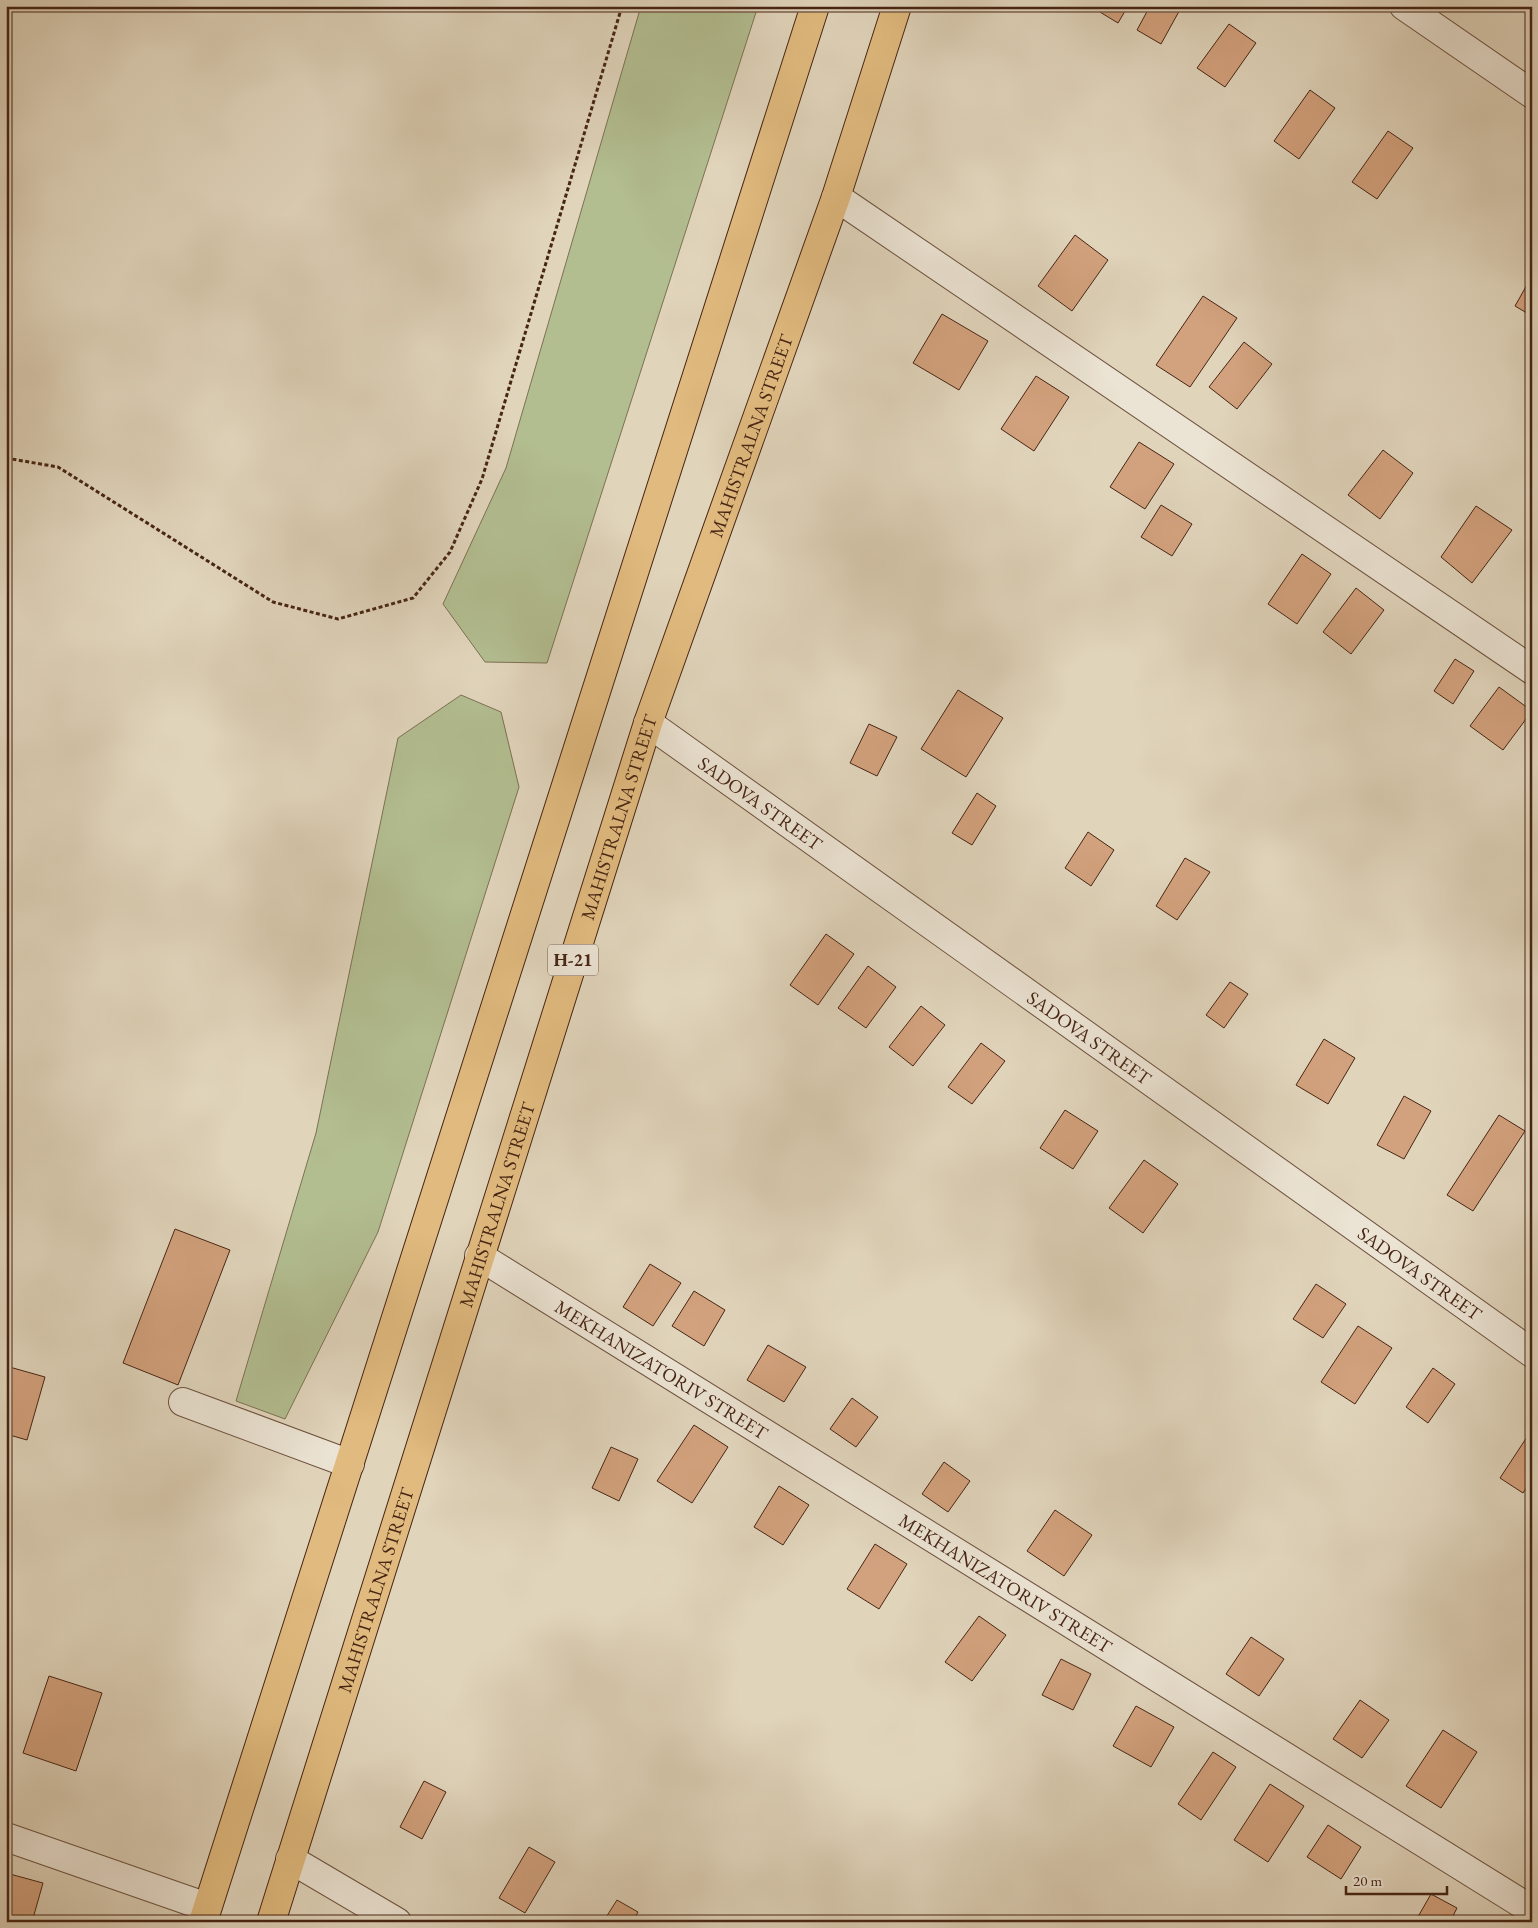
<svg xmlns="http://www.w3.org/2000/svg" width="1538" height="1928" font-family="'EB Garamond',serif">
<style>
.green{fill:#b2bd90;stroke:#7c7152}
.building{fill:#d2a17d;stroke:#472514}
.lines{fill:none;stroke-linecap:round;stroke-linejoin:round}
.minor-casing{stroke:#6d513e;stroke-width:30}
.major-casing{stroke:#472514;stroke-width:30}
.path{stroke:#472514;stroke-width:3;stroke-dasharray:4 2.5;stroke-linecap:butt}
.minor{stroke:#ebe3d3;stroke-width:28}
.major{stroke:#e0ba7e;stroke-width:28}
.labels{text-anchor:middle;stroke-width:4.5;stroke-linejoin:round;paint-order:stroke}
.shield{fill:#ebe3d3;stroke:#785e4d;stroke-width:1}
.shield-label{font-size:18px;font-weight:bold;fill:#472514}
.street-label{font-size:19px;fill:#472514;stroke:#ebe3d3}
</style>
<rect width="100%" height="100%" fill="#e0d4bb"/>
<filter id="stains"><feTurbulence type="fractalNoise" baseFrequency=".004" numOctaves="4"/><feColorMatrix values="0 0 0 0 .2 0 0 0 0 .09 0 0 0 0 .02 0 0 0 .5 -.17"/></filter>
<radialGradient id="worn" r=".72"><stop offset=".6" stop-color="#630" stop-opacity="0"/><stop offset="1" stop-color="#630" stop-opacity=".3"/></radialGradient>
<g class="green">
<polygon points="641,6 758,6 547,663 485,662 443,604 506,468"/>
<polygon points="461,695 501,712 519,787 378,1232 285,1419 236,1401 316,1133 398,738"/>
</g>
<g class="building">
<polygon points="1090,6 1128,6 1118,23"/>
<polygon points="1150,6 1182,6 1161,44 1137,30"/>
<polygon points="1229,24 1256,43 1225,87 1197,68"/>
<polygon points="1310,90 1335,108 1299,159 1274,141"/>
<polygon points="1388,131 1413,148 1377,199 1352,182"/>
<polygon points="1075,235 1108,260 1072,311 1038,286"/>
<polygon points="1532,276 1532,316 1515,306"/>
<polygon points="1203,296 1237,318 1190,387 1156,365"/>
<polygon points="942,314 988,341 959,390 913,363"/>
<polygon points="1244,342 1272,364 1237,409 1209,387"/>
<polygon points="1036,376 1069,397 1034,451 1001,429"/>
<polygon points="1139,442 1174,464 1145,509 1110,487"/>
<polygon points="1383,450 1413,473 1380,519 1348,495"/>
<polygon points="1161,505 1192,524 1172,556 1141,537"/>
<polygon points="1476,506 1512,530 1472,583 1441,557"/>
<polygon points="1302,554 1331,574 1297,624 1268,604"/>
<polygon points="1356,588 1384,610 1351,654 1323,632"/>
<polygon points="1455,659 1474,671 1453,704 1434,691"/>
<polygon points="1499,687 1532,711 1503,750 1470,726"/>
<polygon points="958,690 1003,718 966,777 921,749"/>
<polygon points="869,724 897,737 877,776 850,763"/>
<polygon points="977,793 996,806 972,845 952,833"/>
<polygon points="1088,832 1114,850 1091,886 1065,868"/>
<polygon points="1185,858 1210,872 1177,920 1156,906"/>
<polygon points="826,934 854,954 818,1005 790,985"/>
<polygon points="868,966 896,987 866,1028 838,1008"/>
<polygon points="1230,982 1248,994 1224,1028 1206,1015"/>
<polygon points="921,1006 945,1025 913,1066 889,1047"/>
<polygon points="1324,1039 1355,1058 1328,1104 1296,1085"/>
<polygon points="981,1043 1005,1061 972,1104 948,1087"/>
<polygon points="1404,1096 1431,1111 1404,1159 1377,1145"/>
<polygon points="1065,1110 1098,1131 1073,1169 1040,1148"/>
<polygon points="1499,1115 1525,1131 1473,1211 1447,1195"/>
<polygon points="1144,1160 1178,1184 1143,1233 1109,1208"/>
<polygon points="175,1229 230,1250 178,1385 123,1363"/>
<polygon points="650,1264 681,1283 653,1326 623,1307"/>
<polygon points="1316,1284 1346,1304 1323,1338 1293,1319"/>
<polygon points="694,1291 725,1310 704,1346 672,1326"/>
<polygon points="1358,1326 1392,1348 1355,1404 1321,1382"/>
<polygon points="768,1345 806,1367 784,1402 747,1380"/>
<polygon points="6,1366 45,1377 27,1440 6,1434"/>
<polygon points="1433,1368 1455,1384 1428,1423 1406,1407"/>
<polygon points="852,1398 878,1417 856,1447 830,1429"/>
<polygon points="694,1425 728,1447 692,1503 657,1481"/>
<polygon points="1527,1437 1532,1440 1532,1480 1523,1493 1500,1478"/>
<polygon points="611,1447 638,1459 619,1501 592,1488"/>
<polygon points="944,1462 970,1481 948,1512 922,1494"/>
<polygon points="779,1486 809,1505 783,1545 754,1527"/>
<polygon points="1055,1510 1092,1535 1064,1576 1027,1551"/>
<polygon points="875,1544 907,1564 879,1609 847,1589"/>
<polygon points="979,1616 1006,1635 972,1681 945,1662"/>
<polygon points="1251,1637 1284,1659 1259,1696 1226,1674"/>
<polygon points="1061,1659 1091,1674 1073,1710 1042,1695"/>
<polygon points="49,1676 102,1693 76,1771 23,1753"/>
<polygon points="1360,1700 1389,1720 1362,1758 1333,1739"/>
<polygon points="1136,1706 1174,1727 1151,1767 1113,1746"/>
<polygon points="1443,1730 1477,1752 1441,1808 1406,1786"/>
<polygon points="1213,1752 1236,1767 1201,1820 1178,1804"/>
<polygon points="424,1781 446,1792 422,1839 400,1827"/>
<polygon points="1270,1784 1304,1806 1268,1862 1234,1840"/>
<polygon points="1328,1825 1361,1847 1341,1879 1307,1857"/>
<polygon points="529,1847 555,1862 525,1913 499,1898"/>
<polygon points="6,1873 43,1883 32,1922 6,1922"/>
<polygon points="1431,1894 1457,1908 1450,1922 1415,1922"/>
<polygon points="617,1900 638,1912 633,1922 603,1922"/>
</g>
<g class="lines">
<g class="minor-casing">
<g id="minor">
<polyline points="1404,6 1532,94"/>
<polyline points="836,197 1532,670"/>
<path id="s1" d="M 648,723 L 1532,1353"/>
<path id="s2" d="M 479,1256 L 1532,1910"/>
<polyline points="183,1402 350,1464"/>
<polyline points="6,1837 207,1907"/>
<polyline points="290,1859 397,1922"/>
</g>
</g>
<g class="major-casing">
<g id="major">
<polyline points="203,1922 815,6"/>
<path id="s3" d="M 271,1922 L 648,723 L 836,197 L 897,6"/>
</g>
</g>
<polyline class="path" points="6,458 58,467 273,602 338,619 413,598 450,552 482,479 622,6"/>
<use href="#minor" class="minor"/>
<use href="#major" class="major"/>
</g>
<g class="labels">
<rect class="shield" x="548" y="944.5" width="50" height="31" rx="4"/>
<g class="shield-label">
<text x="573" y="966">Н-21</text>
</g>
<g class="street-label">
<text dy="7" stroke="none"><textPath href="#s3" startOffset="1562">MAHISTRALNA STREET</textPath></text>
<text dy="7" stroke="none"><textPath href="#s1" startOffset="138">SADOVA STREET</textPath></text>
<text dy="7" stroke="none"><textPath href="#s3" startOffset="1158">MAHISTRALNA STREET</textPath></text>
<text dy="7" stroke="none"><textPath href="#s1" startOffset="542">SADOVA STREET</textPath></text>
<text dy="7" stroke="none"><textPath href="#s3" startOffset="752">MAHISTRALNA STREET</textPath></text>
<text dy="7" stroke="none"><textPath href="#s1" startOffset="948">SADOVA STREET</textPath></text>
<text dy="7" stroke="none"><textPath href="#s2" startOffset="215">MEKHANIZATORIV STREET</textPath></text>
<text dy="7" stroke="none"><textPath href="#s2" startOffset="620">MEKHANIZATORIV STREET</textPath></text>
<text dy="7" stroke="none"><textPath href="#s3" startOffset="348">MAHISTRALNA STREET</textPath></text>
</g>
</g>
<rect width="1538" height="1928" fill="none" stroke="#e0d4bb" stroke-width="25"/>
<rect x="8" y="8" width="1523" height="1913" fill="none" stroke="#472514" stroke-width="2.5"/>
<rect x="12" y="12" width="1513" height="1903" fill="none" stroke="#472514"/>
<path d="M1346 1886v8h101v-8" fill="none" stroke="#472514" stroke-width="2.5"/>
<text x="1353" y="1886" font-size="15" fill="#472514" stroke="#ebe3d3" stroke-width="4" paint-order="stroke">20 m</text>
<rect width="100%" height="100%" filter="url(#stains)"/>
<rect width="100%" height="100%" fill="url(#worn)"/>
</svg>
